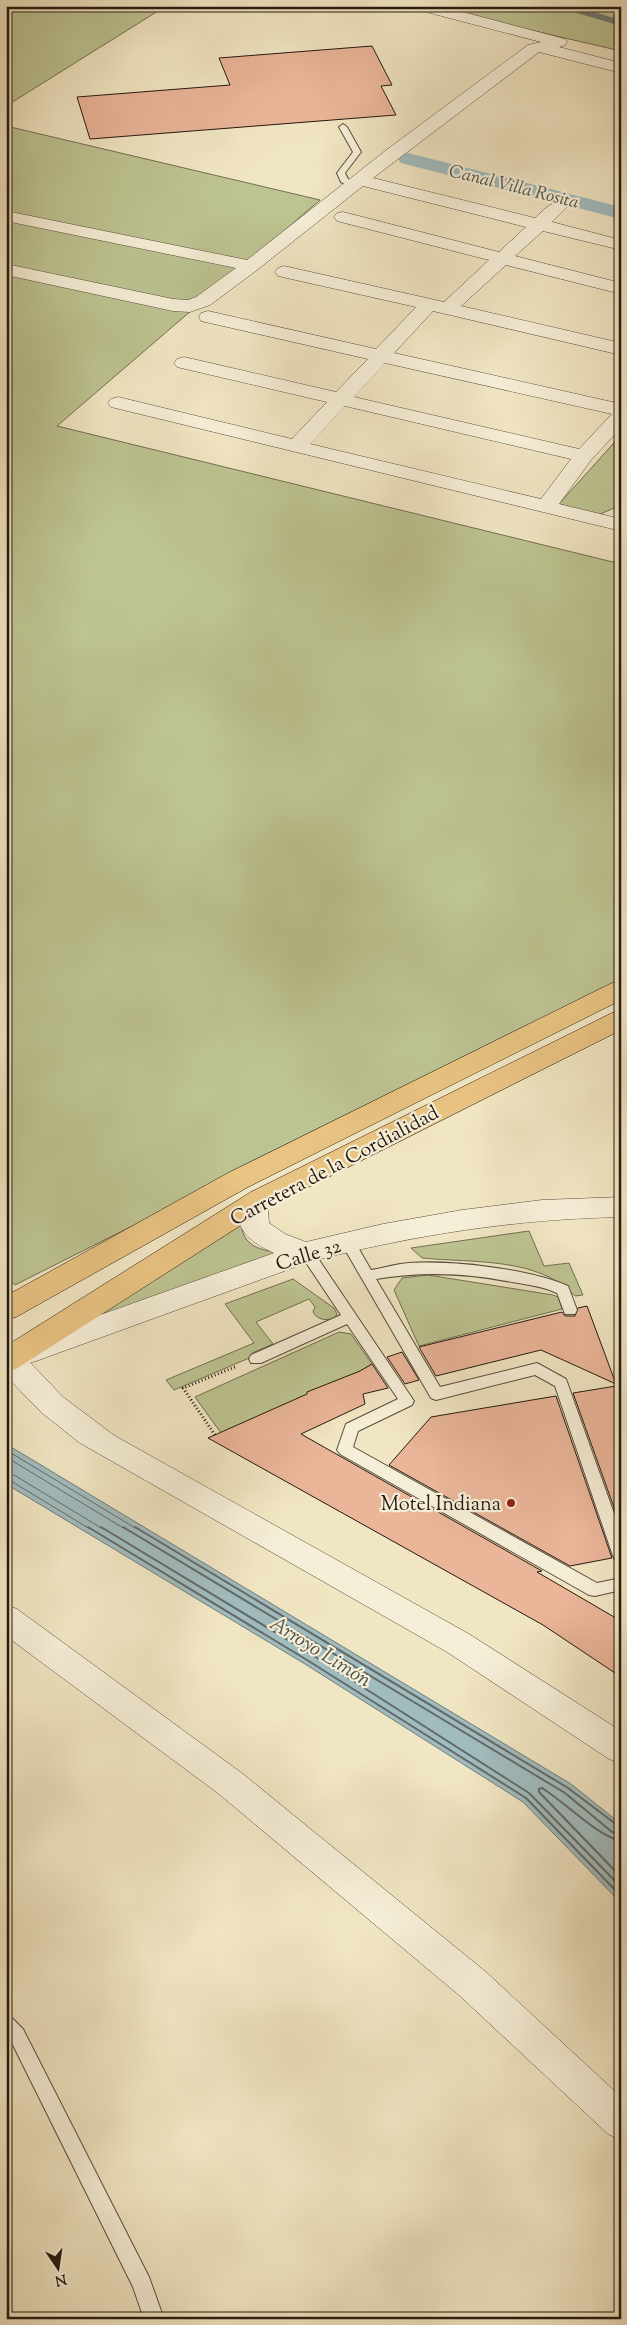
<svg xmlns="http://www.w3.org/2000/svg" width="627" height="2325" font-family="'Sorts Mill Goudy',serif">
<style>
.green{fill:#bdc492;stroke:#716e51}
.water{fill:#a1bcbf;stroke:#6f7b79}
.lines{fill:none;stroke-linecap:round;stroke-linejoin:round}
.shore-far1{stroke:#636a68;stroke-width:1}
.shore{stroke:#636a68;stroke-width:2}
.stream{stroke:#6f7b79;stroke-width:5.5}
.canal{fill:#a1bcbf;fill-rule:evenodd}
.building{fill:#eab599;stroke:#251910}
.service-casing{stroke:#584c3d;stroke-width:2}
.minor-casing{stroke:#584c3d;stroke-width:1}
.tertiary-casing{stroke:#584c3d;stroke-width:1}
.trunk-casing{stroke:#251910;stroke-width:1}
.path{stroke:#251910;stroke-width:3;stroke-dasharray:1 2.5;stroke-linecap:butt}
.service{fill:#f6efd8;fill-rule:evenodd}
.minor{fill:#f6efd8;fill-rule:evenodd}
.tertiary{fill:#f6efd8;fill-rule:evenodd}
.trunk{fill:#e8c382;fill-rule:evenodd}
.poi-dot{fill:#8f2418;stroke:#f6efd8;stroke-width:2}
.labels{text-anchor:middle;stroke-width:4.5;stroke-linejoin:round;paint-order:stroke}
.far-water-label{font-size:18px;font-style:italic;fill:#50524d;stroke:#f6efd8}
.street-label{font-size:20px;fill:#251910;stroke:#f6efd8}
.poi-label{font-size:20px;fill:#251910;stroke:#f6efd8;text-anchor:end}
.water-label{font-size:21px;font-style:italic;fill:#50524d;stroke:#f6efd8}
</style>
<rect width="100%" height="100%" fill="#f1e6c3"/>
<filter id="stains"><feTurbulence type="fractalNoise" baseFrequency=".004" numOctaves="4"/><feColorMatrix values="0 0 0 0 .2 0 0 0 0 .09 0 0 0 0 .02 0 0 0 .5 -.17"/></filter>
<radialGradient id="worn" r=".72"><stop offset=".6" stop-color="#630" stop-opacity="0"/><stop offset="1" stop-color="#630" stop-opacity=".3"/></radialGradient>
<g class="green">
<polygon points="6,6 166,6 6,106"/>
<polygon points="427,6 621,6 621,51"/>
<polygon points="6,126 320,200 57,426 621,564 621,980 15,1285 6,1276"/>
<polygon points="621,435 621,505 598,515 559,504"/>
<path d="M 249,1218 L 242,1229 C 246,1250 270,1252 287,1253 L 41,1345 Z"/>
<path d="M 529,1231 L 544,1266 L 569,1263 L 583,1295 L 575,1296 C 539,1257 473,1263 422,1258 L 411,1248 Z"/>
<polygon points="428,1275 553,1295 558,1297 562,1309 419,1346 394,1290 402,1278"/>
<path d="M 293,1279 L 334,1308 L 337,1314 L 335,1318 C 326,1321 317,1320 313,1312 L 315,1307 L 309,1299 L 256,1322 L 273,1344 L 252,1353 L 254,1356 L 174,1390 L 166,1380 L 254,1343 L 225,1304 Z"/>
<polygon points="339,1332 351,1334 372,1364 360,1371 221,1433 195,1397"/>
</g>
<polygon class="water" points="6,1444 571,1784 621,1824 621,1903 523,1802 305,1664 6,1484"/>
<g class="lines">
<g class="shore-far1">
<polyline points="6,1450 137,1529"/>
<polyline points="6,1457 125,1529"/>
<polyline points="6,1474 14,1475 103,1529"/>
<polyline points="6,1480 11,1481 90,1529"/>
</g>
<g class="shore">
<polyline points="88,1527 307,1660 526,1798 621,1896"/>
<polyline points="101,1527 311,1654 529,1793 621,1887"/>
<polyline points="123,1527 565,1793 612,1832 621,1834"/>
<polyline points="135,1527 568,1788 621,1828"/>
<path d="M 621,1841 C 596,1835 566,1803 542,1788 L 539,1789 L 539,1792 L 621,1877"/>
</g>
<polyline class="stream" points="563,6 621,23"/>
<polygon class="canal" points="408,153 621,207 621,219 401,163 398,159 401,155"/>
</g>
<g class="building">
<polygon points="372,46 392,85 381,86 396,115 90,139 77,97 230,85 219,58"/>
<polygon points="587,1306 616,1384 541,1350 436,1376 419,1347 562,1312 565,1316 575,1316 578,1308"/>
<polygon points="402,1352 419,1380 405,1384 387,1357"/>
<polygon points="372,1364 388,1388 363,1394 365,1404 301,1434 542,1571 537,1572 621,1621 621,1677 543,1625 208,1438 307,1394 307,1392 360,1371"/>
<polygon points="616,1386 621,1398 621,1527 573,1393"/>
<polygon points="556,1396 612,1558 570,1566 389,1465 431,1417"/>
</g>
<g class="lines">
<g class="service-casing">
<g id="service">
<polygon points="343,124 347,127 361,152 345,173 348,179 357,185 353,188 341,182 337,173 353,152 339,127"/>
<path d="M 347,1236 L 352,1237 L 371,1270 C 383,1268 396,1264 409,1263 C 451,1260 530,1269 568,1286 L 577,1310 L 575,1314 L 565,1314 L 557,1293 C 542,1286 528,1285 512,1282 C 466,1273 423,1271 376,1279 L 440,1387 L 537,1363 L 566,1379 L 621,1533 L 621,1562 L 615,1560 L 613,1556 L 555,1386 L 535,1375 L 436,1400 L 431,1398 L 340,1241 L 342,1237 Z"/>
<polygon points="306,1247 311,1248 414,1401 412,1405 358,1431 353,1447 597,1583 621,1578 621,1590 595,1596 589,1595 340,1454 337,1450 346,1424 398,1399 347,1324 261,1363 251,1363 249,1359 251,1355 341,1315 299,1252 301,1248"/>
<polygon points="6,2016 12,2018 23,2029 149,2277 164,2319 144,2319 133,2287 11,2041 6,2037"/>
</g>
</g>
<g class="minor-casing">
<g id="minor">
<path d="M 413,6 L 440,6 L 565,39 L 567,42 L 565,45 L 559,47 L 621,63 L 621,73 L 539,52 L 373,178 L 535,218 C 544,210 551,200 564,203 L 567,207 L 552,222 L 621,240 L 621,250 L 543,231 L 515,256 L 621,283 L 621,294 L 506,265 L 461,306 L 621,343 L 621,355 L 433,311 L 394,353 L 621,404 L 621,428 L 591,460 L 559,504 L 621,519 L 621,531 L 111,407 L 108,403 L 111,399 L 118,397 L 292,439 L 327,402 L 177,367 L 174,363 L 177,359 L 184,357 L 336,392 L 368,359 L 201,321 L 199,317 L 201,313 L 208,311 L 376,349 L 416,307 L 278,276 L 275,272 L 278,268 L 284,266 L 444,302 L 489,260 L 337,221 L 334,217 L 337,213 L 343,212 L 499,252 L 526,227 L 363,186 L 257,270 L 210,305 L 190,312 L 173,311 L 6,275 L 6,264 L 173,299 L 188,300 L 196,297 L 236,268 L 6,221 L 6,211 L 247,260 L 385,151 L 528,45 L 541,42 L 415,9 ZM 385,363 L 612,414 L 579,449 L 354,397 ZM 345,406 L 571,459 L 541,499 L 310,444 Z"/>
<polygon points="9,1348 19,1351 63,1397 115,1436 469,1634 621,1731 621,1763 609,1759 447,1652 80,1443 42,1413 6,1376 6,1349"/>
<polygon points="6,1605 17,1609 243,1774 486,1972 621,2097 621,2140 608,2134 460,1996 219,1794 6,1636"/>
</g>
</g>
<g class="tertiary-casing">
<path id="tertiary" d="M 261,1189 L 271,1192 L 275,1199 L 268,1211 L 269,1223 L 285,1234 L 306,1242 L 383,1224 L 462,1210 L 542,1200 L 621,1197 L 621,1217 C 516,1219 414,1235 312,1261 L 36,1361 L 26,1364 L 16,1361 L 11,1353 L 16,1345 L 274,1253 C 258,1246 232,1231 241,1209 C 243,1203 248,1198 251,1192 Z"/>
</g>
<g class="trunk-casing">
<g id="trunk">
<polygon points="621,981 621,1000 248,1187 16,1317 6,1320 6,1296 228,1173 612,983"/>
<polygon points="621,1011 621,1030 271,1206 16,1369 6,1372 6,1346 251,1192 612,1013"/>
</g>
</g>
<polyline class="path" points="215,1435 183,1388 235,1367"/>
<use href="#service" class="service"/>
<use href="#minor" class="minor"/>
<use href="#tertiary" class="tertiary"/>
<use href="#trunk" class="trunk"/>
</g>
<circle class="poi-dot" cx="511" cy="1503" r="5"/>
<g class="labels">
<g class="far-water-label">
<text transform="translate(514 186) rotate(14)" y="6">Canal Villa Rosita</text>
</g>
<g class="street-label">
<text transform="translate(334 1165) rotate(-28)" y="7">Carretera de la Cordialidad</text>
<text transform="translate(308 1254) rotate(-17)" y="7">Calle 32</text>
</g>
<g class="poi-label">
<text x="501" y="1510">Motel Indiana</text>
</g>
<g class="water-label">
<text transform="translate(321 1651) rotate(32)" y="7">Arroyo Limón</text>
</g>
</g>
<rect width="627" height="2325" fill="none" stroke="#f1e6c3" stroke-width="25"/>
<rect x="8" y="8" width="612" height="2310" fill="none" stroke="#251910" stroke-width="2.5"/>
<rect x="12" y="12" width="602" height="2300" fill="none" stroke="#251910"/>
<g transform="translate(58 2268) rotate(167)" stroke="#f6efd8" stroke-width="4" paint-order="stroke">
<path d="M0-4L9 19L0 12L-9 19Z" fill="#251910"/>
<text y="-8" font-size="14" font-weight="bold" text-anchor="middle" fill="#251910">N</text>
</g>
<rect width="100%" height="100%" filter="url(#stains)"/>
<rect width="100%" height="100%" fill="url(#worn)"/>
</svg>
